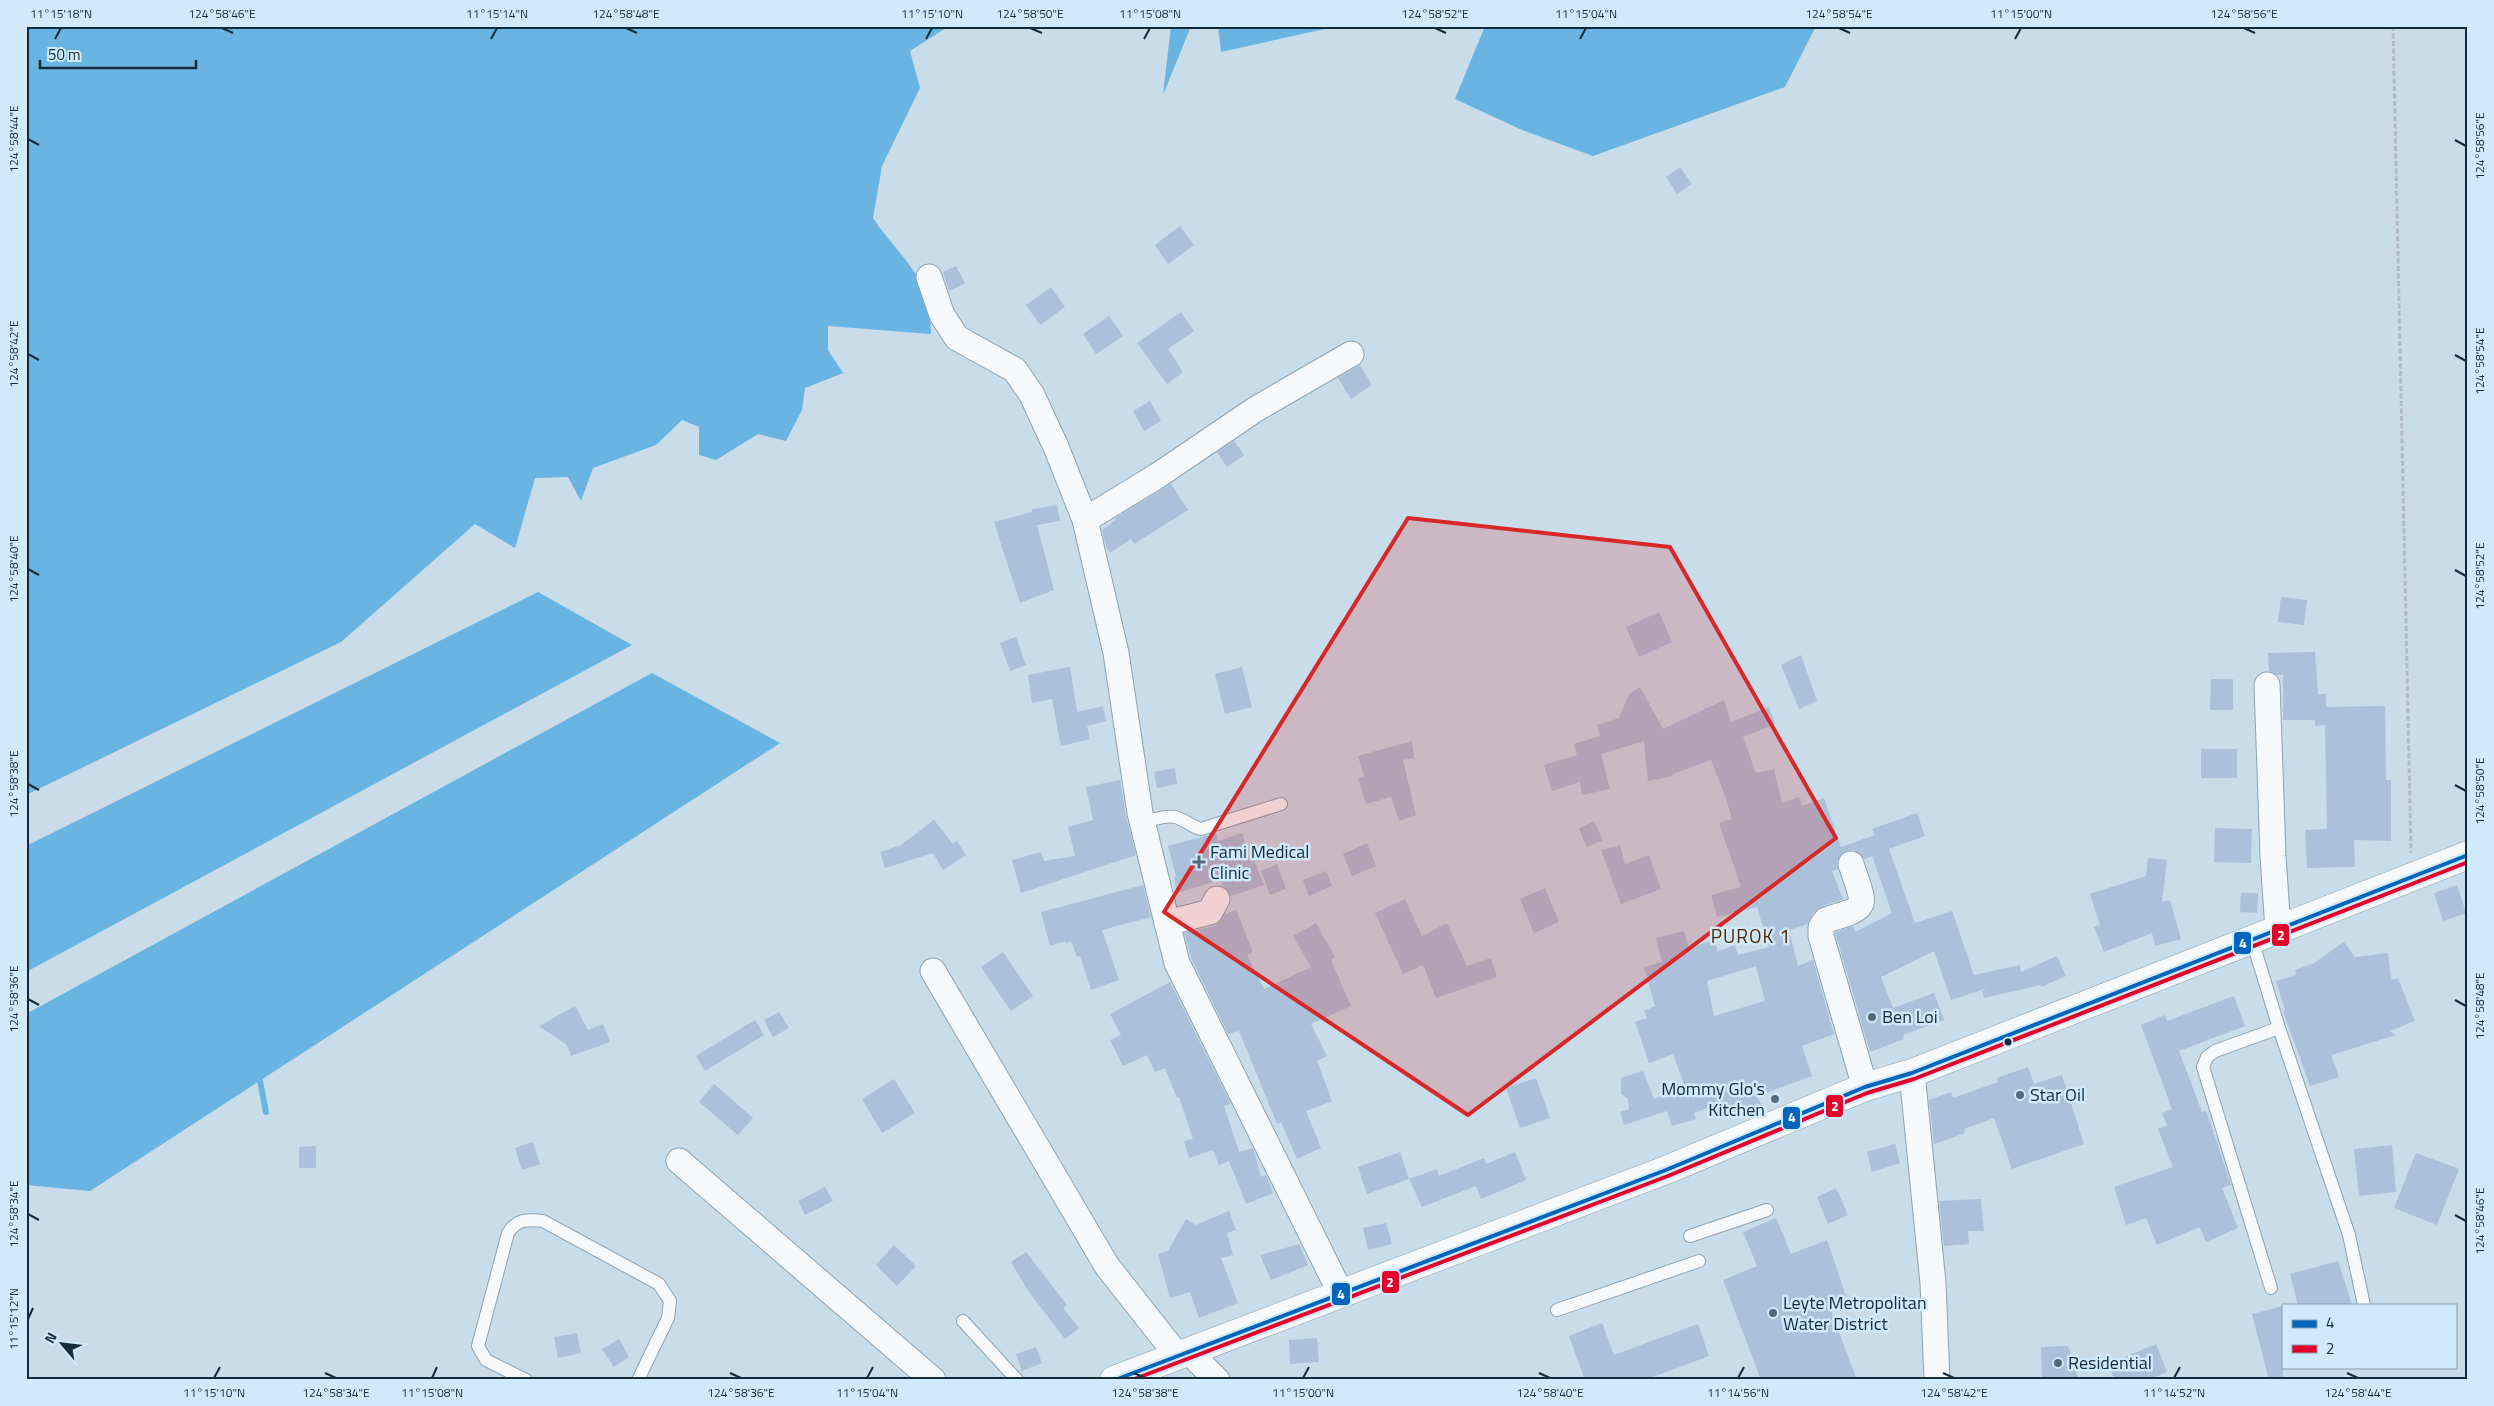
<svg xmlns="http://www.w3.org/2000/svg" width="2494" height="1406" font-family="'Titillium Web',sans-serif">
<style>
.water{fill:#69b4e0}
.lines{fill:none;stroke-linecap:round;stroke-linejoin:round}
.stream{stroke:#69b4e0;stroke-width:6}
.building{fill:#abc0d9;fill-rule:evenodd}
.lane-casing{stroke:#8da2b0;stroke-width:14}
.street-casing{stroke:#8da2b0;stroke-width:27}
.primary-casing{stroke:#8da2b0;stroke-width:29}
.path{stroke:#b2bcc4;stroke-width:3;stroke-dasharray:5 2.5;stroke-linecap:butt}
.lane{stroke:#f7fafc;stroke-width:12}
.street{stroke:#f7fafc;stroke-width:25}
.primary{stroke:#f7fafc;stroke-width:28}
.bus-1-casing{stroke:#d1eafb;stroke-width:8}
.bus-2-casing{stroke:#d1eafb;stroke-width:8}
.bus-1{stroke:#0065bd;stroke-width:4}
.bus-2{stroke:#e4002b;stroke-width:4}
.marked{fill:#d62828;fill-opacity:0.2;stroke:#d62828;stroke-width:4;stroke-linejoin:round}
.ticks{fill:none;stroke:#122c3c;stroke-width:2}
.poi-dot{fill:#526a79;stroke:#d1eafb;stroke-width:2}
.bus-dot{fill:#122c3c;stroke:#d1eafb;stroke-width:2}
.labels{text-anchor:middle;stroke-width:5;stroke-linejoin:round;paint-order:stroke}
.poi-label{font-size:18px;fill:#122c3c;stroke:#d1eafb;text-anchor:start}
.neighbourhood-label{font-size:19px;letter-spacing:1px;fill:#512700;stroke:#d1eafb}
.line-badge{stroke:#d1eafb;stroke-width:2}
.badge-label{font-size:14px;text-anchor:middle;font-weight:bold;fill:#fff}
.neatline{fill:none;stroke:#122c3c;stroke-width:2}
.ticks-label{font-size:12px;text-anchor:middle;fill:#122c3c}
</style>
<rect width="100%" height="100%" fill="#c8dcea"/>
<g class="water">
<path d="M 26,26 L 949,26 L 910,51 L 920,88 L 882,166 L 873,218 C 891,246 923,272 929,306 C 931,315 930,325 931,334 L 828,326 L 828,350 L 843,373 L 805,388 L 802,410 L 786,441 L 758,434 L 716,460 L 699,455 L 699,427 L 682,420 L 656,445 L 593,468 L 581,501 L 568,477 L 535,478 L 515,548 L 475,524 L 341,642 L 26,795 Z"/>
<polygon points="1171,26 1191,26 1163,95"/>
<polygon points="1218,26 1338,26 1221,52"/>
<polygon points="1485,26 1816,26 1785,87 1593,156 1522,130 1455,99"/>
<polygon points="538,592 632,645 26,972 26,846"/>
<polygon points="652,673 780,743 90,1191 26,1185 26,1014"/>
</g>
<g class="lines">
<polyline class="stream" points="260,1081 266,1112"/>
</g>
<g class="building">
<polygon points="1680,167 1692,184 1677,194 1666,177"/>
<polygon points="1180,226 1194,245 1168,264 1155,245"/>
<polygon points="956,266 965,283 949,291 943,272"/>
<polygon points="1051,287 1065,307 1040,325 1026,305"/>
<polygon points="1181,312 1194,331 1168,349 1183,372 1167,384 1137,343"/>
<polygon points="1109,316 1123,336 1096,354 1083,334"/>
<polygon points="1360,365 1372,385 1351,399 1338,378"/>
<polygon points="1150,401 1161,421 1144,431 1133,411"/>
<polygon points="1234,441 1244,455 1227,467 1217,452"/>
<polygon points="1171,484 1188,510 1134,544 1131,539 1110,553 1106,546 1102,530 1116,520 1115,518"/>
<polygon points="1057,505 1060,521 1037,525 1054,590 1020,603 994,522 1032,512 1032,509"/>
<polygon points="2281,597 2307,600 2304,625 2278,622"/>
<polygon points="1659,612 1672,642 1639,657 1626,627"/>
<polygon points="1016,637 1026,665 1010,671 1000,643"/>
<polygon points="2315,652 2318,694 2326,694 2326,707 2385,706 2386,780 2391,780 2391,841 2354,840 2355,867 2307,868 2305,830 2327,829 2325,725 2315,726 2315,720 2283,720 2283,675 2277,675 2269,671 2268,653"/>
<polygon points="1801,655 1817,701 1799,709 1781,665"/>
<polygon points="1070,667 1077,712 1103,706 1106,721 1087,726 1090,739 1061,746 1052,699 1032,703 1028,675"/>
<polygon points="1242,667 1252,707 1225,714 1215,674"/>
<polygon points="2211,679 2233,679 2233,710 2210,710"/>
<path d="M 1640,687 L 1663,729 L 1724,700 L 1731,722 L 1769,707 L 1775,724 L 1743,737 L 1756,773 L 1774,769 L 1782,803 L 1799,797 L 1802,806 L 1824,798 L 1841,847 L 1875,835 L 1872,829 L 1917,813 L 1925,836 L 1889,849 L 1915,923 L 1952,911 L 1974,975 L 2020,965 L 2021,972 L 2057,956 L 2066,976 L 2041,987 L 2040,985 L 1984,998 L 1982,991 L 1988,988 L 1951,1000 L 1934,951 L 1881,977 L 1893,1008 L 1934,993 L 1944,1020 L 1903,1035 L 1904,1039 L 1870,1052 L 1835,932 L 1853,926 L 1855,932 L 1892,913 L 1872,856 L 1864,859 L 1854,850 L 1846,851 L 1837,861 L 1838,869 L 1832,871 L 1843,899 L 1821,907 L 1814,912 L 1808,924 L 1789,930 L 1798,966 L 1813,960 L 1834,1034 L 1802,1046 L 1812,1076 L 1757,1096 L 1762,1106 L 1732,1116 L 1726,1101 L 1694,1113 L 1696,1119 L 1672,1126 L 1667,1111 L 1624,1125 L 1620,1112 L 1629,1109 L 1628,1099 L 1621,1094 L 1621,1078 L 1643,1071 L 1654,1099 L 1685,1087 L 1673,1054 L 1649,1063 L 1635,1022 L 1647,1018 L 1644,1011 L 1655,1006 L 1644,967 L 1662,962 L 1656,938 L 1684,931 L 1689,948 L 1714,940 L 1718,951 L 1735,945 L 1738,955 L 1769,947 L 1757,907 L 1717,917 L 1711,895 L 1741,887 L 1719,823 L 1732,819 L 1725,796 L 1711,760 L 1672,774 L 1673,776 L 1648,781 L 1644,741 L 1601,754 L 1610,789 L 1582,795 L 1580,782 L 1552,791 L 1544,765 L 1577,755 L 1574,744 L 1600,736 L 1597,725 L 1619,718 L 1629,694 ZM 1756,966 L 1765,1001 L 1714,1016 L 1707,981 Z"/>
<polygon points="1412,741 1414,758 1403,760 1416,815 1399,821 1391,797 1366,804 1358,778 1364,776 1358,756"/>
<rect x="2201" y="749" width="36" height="29"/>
<polygon points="1175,768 1177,784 1157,788 1154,772"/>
<polygon points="1120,780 1126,816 1136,855 1021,893 1012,860 1041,852 1044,861 1075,856 1068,827 1093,820 1086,787"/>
<polygon points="934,820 953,844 957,841 966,855 943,870 933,853 885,868 880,852 901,845"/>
<polygon points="1594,821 1603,840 1587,847 1579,829"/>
<polygon points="2215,828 2252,829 2251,863 2214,862"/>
<polygon points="1216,833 1218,841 1242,833 1250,861 1254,860 1264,885 1231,896 1219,880 1177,893 1174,877 1176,876 1168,846"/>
<polygon points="1367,843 1376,866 1352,876 1343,854"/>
<polygon points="1620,845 1625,864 1649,855 1661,889 1621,904 1601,850"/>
<polygon points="2148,858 2167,860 2162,902 2170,900 2181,939 2155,946 2152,933 2104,952 2094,927 2100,925 2090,894 2146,876"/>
<polygon points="1277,864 1286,889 1270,895 1261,871"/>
<polygon points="1326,871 1332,886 1309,896 1303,880"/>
<polygon points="1143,885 1151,917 1102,930 1119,980 1091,990 1080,956 1077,957 1071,941 1066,943 1065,941 1050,946 1041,912"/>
<polygon points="2457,885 2466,913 2443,921 2434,893"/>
<polygon points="1545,888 1559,922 1534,933 1520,899"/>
<polygon points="2241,893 2258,893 2257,913 2240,912"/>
<polygon points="1405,899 1422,936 1447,923 1467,966 1491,958 1497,977 1436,998 1423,965 1403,974 1375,913"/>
<polygon points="1236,910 1253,952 1247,955 1264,989 1311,967 1293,936 1316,923 1335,957 1331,960 1351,1006 1311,1024 1327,1056 1317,1061 1332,1101 1306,1111 1321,1148 1297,1159 1281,1122 1277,1124 1239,1031 1228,1034 1191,958 1184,933 1214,926 1219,923 1225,914"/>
<polygon points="2344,942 2355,957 2388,953 2391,980 2398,978 2415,1021 2390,1031 2396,1035 2331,1055 2339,1077 2310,1086 2283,1011 2285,1010 2276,981 2296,975 2295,970 2314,963"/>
<polygon points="1003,952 1033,996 1011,1011 981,967"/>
<polygon points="1170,982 1231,1104 1224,1106 1239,1152 1253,1148 1261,1177 1266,1175 1273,1193 1246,1204 1229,1161 1219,1165 1213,1150 1189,1158 1184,1141 1193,1139 1179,1097 1177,1098 1165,1068 1155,1072 1147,1055 1123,1066 1110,1040 1121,1035 1110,1014"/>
<polygon points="2234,996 2245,1026 2179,1051 2202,1112 2206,1111 2219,1148 2231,1185 2222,1188 2238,1228 2206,1242 2200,1227 2157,1245 2146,1218 2126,1225 2114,1187 2173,1167 2158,1129 2167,1125 2162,1113 2172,1109 2141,1025 2165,1015 2167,1021"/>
<polygon points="575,1006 588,1030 603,1024 610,1042 571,1056 567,1045 539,1026"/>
<polygon points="779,1012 789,1028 773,1037 764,1020"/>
<polygon points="755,1020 764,1035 705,1071 696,1056"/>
<polygon points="2028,1067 2034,1084 2062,1075 2084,1144 2012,1169 1994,1118 1964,1129 1965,1133 1934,1144 1929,1100 1951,1092 1953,1098 1998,1082 1997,1078"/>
<polygon points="1536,1078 1550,1118 1520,1128 1506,1088"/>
<polygon points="894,1079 915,1113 882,1133 862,1099"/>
<polygon points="714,1084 753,1118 738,1135 699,1102"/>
<polygon points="533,1142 540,1164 522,1170 515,1148"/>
<polygon points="1895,1144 1900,1163 1872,1172 1867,1152"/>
<polygon points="2392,1145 2396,1192 2359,1196 2354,1149"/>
<polygon points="316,1146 316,1168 299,1168 299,1147"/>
<polygon points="1400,1152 1409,1179 1367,1194 1358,1167"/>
<polygon points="1515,1152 1526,1180 1481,1199 1476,1186 1422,1207 1409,1179 1437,1169 1439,1176 1484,1158 1486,1164"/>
<polygon points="2416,1153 2459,1169 2437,1225 2394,1208"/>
<polygon points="825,1187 833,1201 805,1215 798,1201"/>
<polygon points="1836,1188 1848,1215 1828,1224 1817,1197"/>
<polygon points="1981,1199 1984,1231 1968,1231 1969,1244 1944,1246 1939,1201"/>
<polygon points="1229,1211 1236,1230 1227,1233 1233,1255 1221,1258 1238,1303 1199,1318 1190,1292 1170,1298 1158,1254 1168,1251 1186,1219 1196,1225"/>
<polygon points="1776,1218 1791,1254 1827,1240 1846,1296 1828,1303 1857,1380 1761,1380 1723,1280 1757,1266 1743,1232"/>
<polygon points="1386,1223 1392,1244 1368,1250 1363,1228"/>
<polygon points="1299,1244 1308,1265 1271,1280 1260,1255"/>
<polygon points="894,1245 916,1266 897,1286 876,1265"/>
<polygon points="1026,1252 1067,1305 1063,1308 1079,1328 1065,1339 1029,1292 1011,1262"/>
<polygon points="2338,1261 2352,1305 2298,1305 2290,1274"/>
<polygon points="2283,1306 2283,1380 2269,1380 2252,1314"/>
<polygon points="1602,1323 1614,1355 1698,1324 1709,1356 1645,1380 1585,1380 1569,1336"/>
<polygon points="577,1333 581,1353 558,1358 554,1337"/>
<polygon points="1317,1338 1319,1362 1290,1364 1289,1340"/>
<polygon points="619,1339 629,1357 614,1367 602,1349"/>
<polygon points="2156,1344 2167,1372 2149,1380 2115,1380 2108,1364"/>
<polygon points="2068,1346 2079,1380 2042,1380 2041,1347"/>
<polygon points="1036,1347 1042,1363 1022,1371 1016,1354"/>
</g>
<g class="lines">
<g class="lane-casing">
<g id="lane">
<path d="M 1143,822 C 1153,820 1165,815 1175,817 C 1184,819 1192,827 1201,829 L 1281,804"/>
<polyline points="2252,940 2279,1028 2349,1235 2364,1305"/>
<polyline points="1690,1236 1767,1210"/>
<polyline points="2271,1288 2203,1067 2207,1057 2215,1051 2279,1028"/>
<polyline points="1557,1310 1699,1261"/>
<polyline points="963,1321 1017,1380"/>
<path d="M 526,1380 L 486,1360 L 478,1346 L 508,1233 C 517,1219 527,1219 543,1221 L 659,1284 L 670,1301 L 668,1318 L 638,1380"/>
</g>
</g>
<g class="street-casing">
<g id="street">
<polyline points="929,277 942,315 957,338 1015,370 1032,395 1056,447 1085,520 1116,653 1140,813 1177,963 1340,1292"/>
<polyline points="1085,520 1157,476 1256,409 1351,354"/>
<polyline points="2267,685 2273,856 2278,930"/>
<path d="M 1851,864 C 1865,908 1872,906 1826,920 L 1821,927 L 1821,936 L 1865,1087"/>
<polyline points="1167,923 1210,912 1217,899"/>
<polyline points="933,971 1107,1266 1177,1355"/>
<polyline points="1912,1073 1933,1283 1937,1380"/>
<polyline points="679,1161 933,1380"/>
<polyline points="1188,1351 1217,1380"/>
</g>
</g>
<g class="primary-casing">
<polyline id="primary" points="1114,1380 1666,1170 1865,1087 1912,1073 2468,855"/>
</g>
<polyline class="path" points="2393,26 2411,853"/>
<use href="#lane" class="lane"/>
<use href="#street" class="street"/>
<use href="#primary" class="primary"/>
<g class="bus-1-casing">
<polyline id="bus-1" points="1115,1380 1666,1170 1865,1087 1912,1073 2468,855"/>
</g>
<g class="bus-2-casing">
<polyline id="bus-2" points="1132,1380 1668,1176 1867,1093 1914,1079 2468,862"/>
</g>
<use href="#bus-1" class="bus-1"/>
<use href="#bus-2" class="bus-2"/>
</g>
<path class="marked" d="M 1408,518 L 1670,547 L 1836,838 L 1468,1115 L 1164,912 Z"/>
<path class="ticks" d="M 222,28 L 233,33M 626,28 L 637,33M 1030,28 L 1042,33M 1435,28 L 1446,33M 1839,28 L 1850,33M 2244,28 L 2255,33M 55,39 L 61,28M 491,39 L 497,28M 926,39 L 932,28M 1144,39 L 1150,28M 1580,39 L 1586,28M 2015,39 L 2021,28M 28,139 L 39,145M 2455,140 L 2466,146M 28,354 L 39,360M 2455,355 L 2466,361M 28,569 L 39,575M 2455,570 L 2466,576M 28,784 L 39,790M 2455,785 L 2466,791M 28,999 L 39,1005M 2455,1000 L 2466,1006M 28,1214 L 39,1220M 2455,1215 L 2466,1221M 28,1319 L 33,1308M 325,1373 L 336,1378M 730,1373 L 741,1378M 1134,1373 L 1145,1378M 1539,1373 L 1550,1378M 1943,1373 L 1954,1378M 2347,1373 L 2358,1378M 214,1378 L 220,1367M 432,1378 L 437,1367M 867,1378 L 873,1367M 1303,1378 L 1309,1367M 1738,1378 L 1744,1367M 2174,1378 L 2180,1367"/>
<g class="poi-dot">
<path d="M1196.5 854.5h5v5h5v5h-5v5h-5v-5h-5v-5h5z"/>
<circle cx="1872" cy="1017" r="5"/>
<circle cx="2020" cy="1095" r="5"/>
<circle cx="1775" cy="1099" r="5"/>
<circle cx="1773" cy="1313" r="5"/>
<circle cx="2058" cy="1363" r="5"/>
</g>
<circle class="bus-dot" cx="2008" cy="1042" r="4.5"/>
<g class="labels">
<g class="poi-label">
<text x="1210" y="858">Fami Medical<tspan x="1210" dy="21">Clinic</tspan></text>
<text x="1882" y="1023">Ben Loi</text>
<text x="1765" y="1095" text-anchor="end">Mommy Glo's<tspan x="1765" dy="21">Kitchen</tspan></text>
<text x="2030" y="1101">Star Oil</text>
<text x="1783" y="1309">Leyte Metropolitan<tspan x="1783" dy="21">Water District</tspan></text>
<text x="2068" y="1369">Residential</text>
</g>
<g class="neighbourhood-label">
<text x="1751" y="943">PUROK 1</text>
</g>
</g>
<g class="line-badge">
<rect x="2271" y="923" width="19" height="24" rx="5" fill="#e4002b"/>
<rect x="2233" y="931" width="19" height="24" rx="5" fill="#0065bd"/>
<rect x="1825" y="1094" width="19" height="24" rx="5" fill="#e4002b"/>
<rect x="1782" y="1106" width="19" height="24" rx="5" fill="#0065bd"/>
<rect x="1381" y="1270" width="19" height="24" rx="5" fill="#e4002b"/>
<rect x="1331" y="1282" width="20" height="24" rx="5" fill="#0065bd"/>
</g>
<g class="badge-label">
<text x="2281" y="940">2</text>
<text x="2243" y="948">4</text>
<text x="1835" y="1111">2</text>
<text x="1792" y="1122">4</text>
<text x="1390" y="1287">2</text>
<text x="1341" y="1299">4</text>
</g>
<rect width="2494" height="1406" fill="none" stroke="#d1eafb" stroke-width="55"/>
<rect x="2282" y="1304" width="175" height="65" fill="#d1eafb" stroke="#859eaf"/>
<rect x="2292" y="1320" width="25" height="8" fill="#0065bd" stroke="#859eaf"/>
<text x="2326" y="1328" font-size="15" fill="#122c3c">4</text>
<rect x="2292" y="1345" width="25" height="8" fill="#e4002b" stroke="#859eaf"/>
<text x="2326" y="1354" font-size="15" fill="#122c3c">2</text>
<g transform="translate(62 1344) rotate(298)" stroke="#d1eafb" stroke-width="4" paint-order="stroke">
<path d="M0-4L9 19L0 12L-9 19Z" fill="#122c3c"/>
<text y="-8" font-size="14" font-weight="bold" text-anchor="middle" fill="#122c3c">N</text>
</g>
<path d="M40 60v8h156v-8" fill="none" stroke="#122c3c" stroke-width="2.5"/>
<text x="48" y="60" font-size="15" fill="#122c3c" stroke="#d1eafb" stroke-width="4" paint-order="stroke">50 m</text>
<rect x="28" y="28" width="2438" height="1350" class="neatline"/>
<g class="ticks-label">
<text x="61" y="18">11°15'18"N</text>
<text x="222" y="18">124°58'46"E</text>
<text x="497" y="18">11°15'14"N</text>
<text x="626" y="18">124°58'48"E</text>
<text x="932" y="18">11°15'10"N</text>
<text x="1030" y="18">124°58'50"E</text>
<text x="1150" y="18">11°15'08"N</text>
<text x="1435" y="18">124°58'52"E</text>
<text x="1586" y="18">11°15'04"N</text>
<text x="1839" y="18">124°58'54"E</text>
<text x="2021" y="18">11°15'00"N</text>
<text x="2244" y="18">124°58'56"E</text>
<text transform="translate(14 139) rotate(-90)" y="4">124°58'44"E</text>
<text transform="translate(2480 146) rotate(-90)" y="4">124°58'56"E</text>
<text transform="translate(14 354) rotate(-90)" y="4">124°58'42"E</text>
<text transform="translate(2480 361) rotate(-90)" y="4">124°58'54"E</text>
<text transform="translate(14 569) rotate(-90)" y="4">124°58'40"E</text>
<text transform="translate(2480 576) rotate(-90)" y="4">124°58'52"E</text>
<text transform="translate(14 784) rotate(-90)" y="4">124°58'38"E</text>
<text transform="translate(2480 791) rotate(-90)" y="4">124°58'50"E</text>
<text transform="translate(14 999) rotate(-90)" y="4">124°58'36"E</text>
<text transform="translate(2480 1006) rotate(-90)" y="4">124°58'48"E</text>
<text transform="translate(14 1214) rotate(-90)" y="4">124°58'34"E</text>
<text transform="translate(2480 1221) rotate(-90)" y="4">124°58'46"E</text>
<text transform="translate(14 1319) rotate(-90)" y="4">11°15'12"N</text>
<text x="214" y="1397">11°15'10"N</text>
<text x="336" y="1397">124°58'34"E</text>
<text x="432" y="1397">11°15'08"N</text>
<text x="741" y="1397">124°58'36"E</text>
<text x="867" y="1397">11°15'04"N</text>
<text x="1145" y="1397">124°58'38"E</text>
<text x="1303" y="1397">11°15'00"N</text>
<text x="1550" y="1397">124°58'40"E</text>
<text x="1738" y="1397">11°14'56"N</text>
<text x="1954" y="1397">124°58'42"E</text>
<text x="2174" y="1397">11°14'52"N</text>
<text x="2358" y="1397">124°58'44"E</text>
</g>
</svg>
